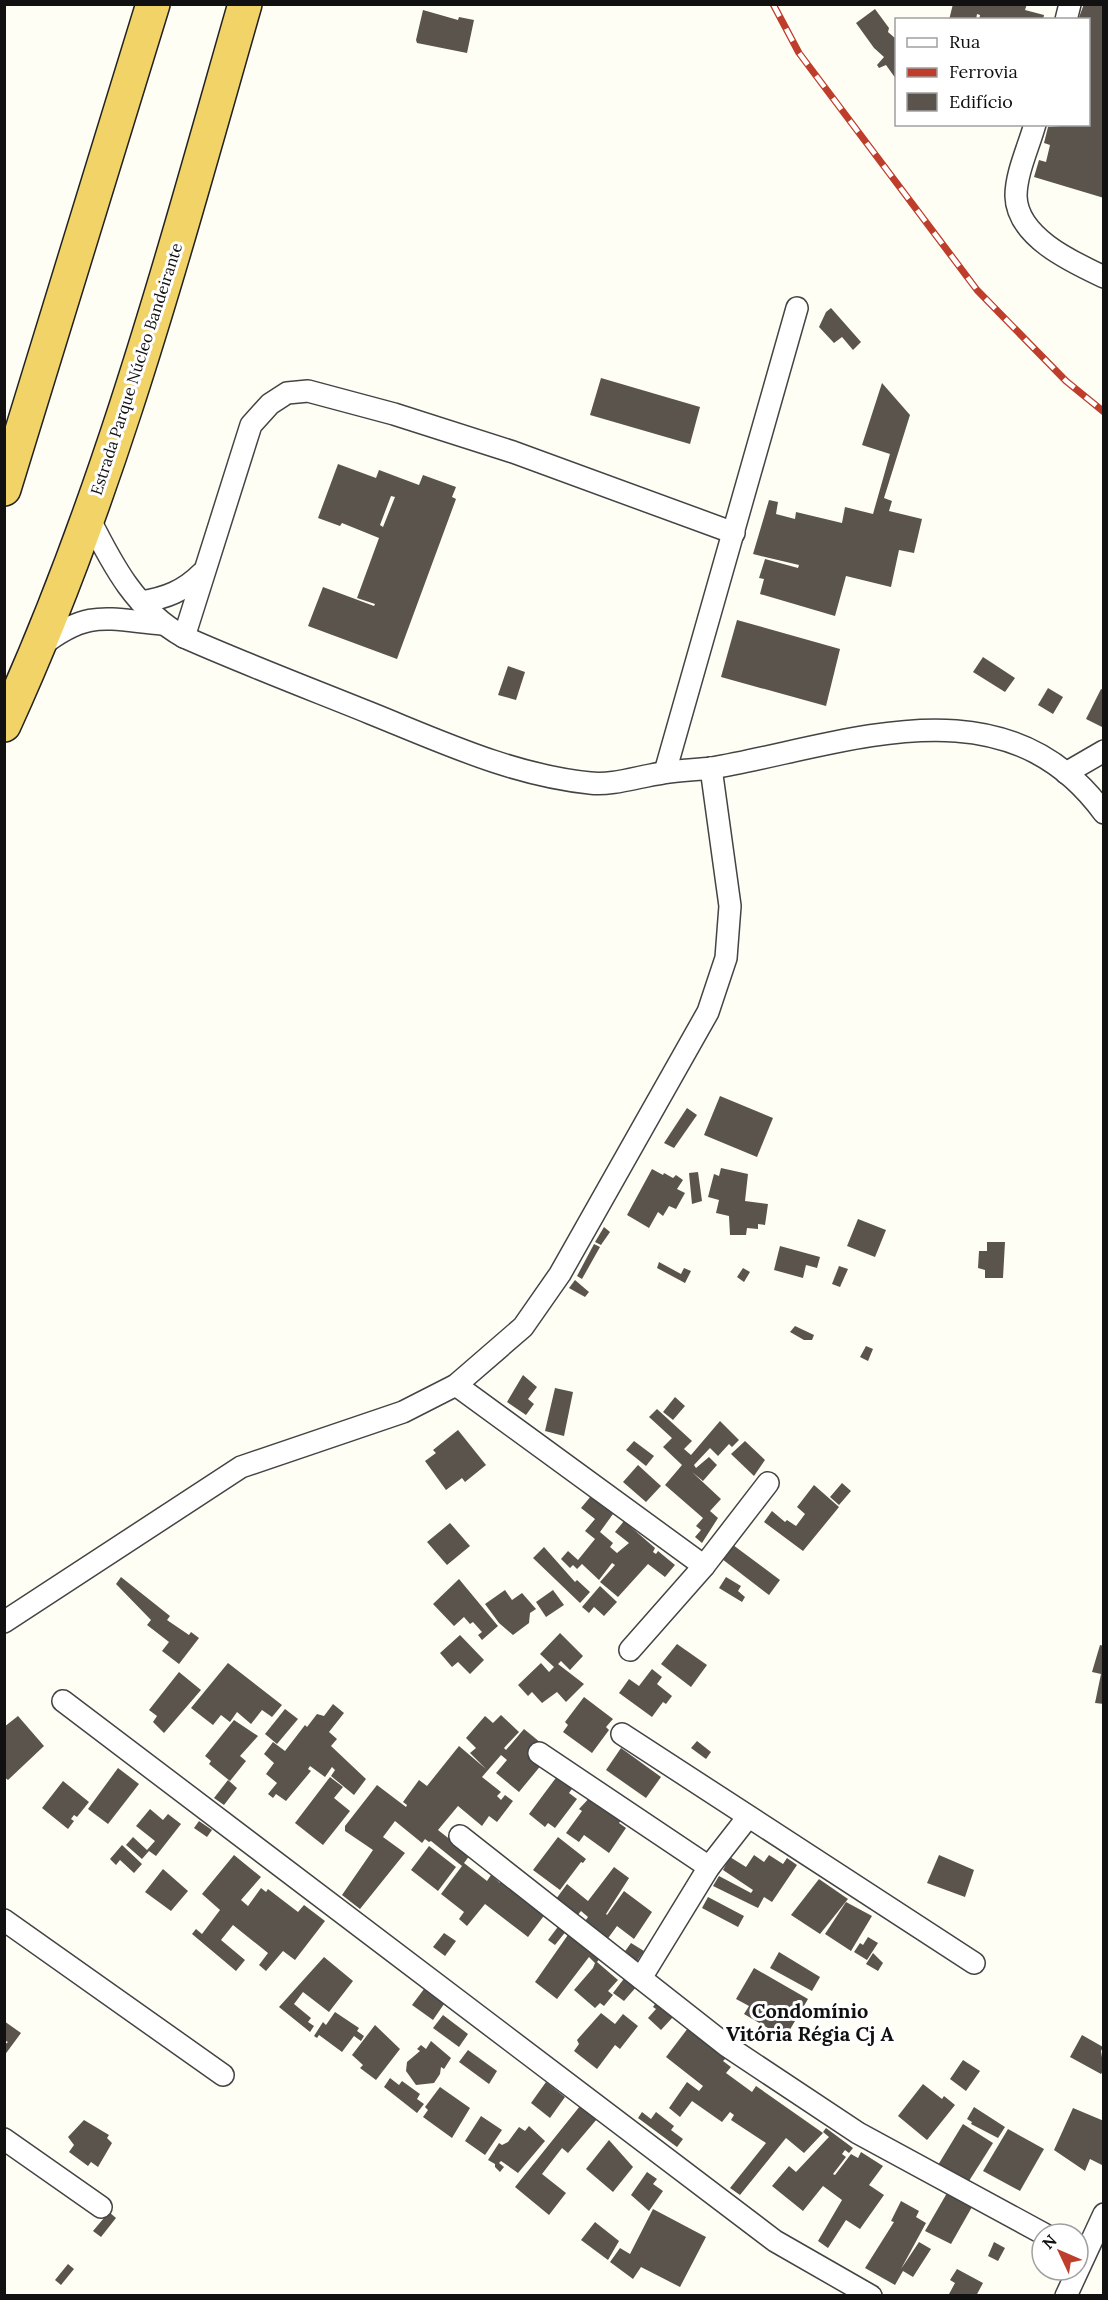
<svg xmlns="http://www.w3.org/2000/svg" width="1108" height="2300" font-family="Lora,serif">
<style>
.building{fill:#5a544d;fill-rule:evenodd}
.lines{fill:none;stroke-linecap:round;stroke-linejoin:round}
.minor-casing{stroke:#444;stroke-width:24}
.trunk-casing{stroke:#222;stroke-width:36}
.minor{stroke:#fff;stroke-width:21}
.trunk{stroke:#f2d368;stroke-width:33}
.rail-casing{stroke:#bf3d2b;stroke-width:7}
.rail{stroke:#fff;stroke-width:4.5;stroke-dasharray:14;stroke-linecap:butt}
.labels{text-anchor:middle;stroke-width:6;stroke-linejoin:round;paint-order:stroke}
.street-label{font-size:16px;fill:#111;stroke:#fff}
.quarter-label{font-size:20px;font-weight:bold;fill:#111;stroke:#fff}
</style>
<rect width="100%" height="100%" fill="#fffef5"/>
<g class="building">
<polygon points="953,4 1027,4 1025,10 1044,15 1043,20 979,20 980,15 977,14 976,20 949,20"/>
<polygon points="1084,4 1104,4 1104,198 1034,177 1039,160 1046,162 1050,145 1044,143 1048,127 1088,124 1088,20 1078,20"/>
<polygon points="875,9 889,28 888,32 896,39 896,79 886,65 879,68 877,65 884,57 874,48 856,23"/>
<polygon points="423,10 458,20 459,17 474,20 467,53 417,43 416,40"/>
<polygon points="831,308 861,342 853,350 842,337 834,343 819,327 826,312"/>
<polygon points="601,378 700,407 690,444 590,415"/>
<polygon points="882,383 910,415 884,498 892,501 889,511 922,519 914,553 899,550 891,587 846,576 835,616 760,594 764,579 759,578 765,559 798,568 799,565 753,554 769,500 778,502 776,514 795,519 796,512 842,523 845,507 873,514 890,454 862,445"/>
<path d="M 338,464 L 376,478 L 379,470 L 419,485 L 423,475 L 456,487 L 452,497 L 456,499 L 397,659 L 308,626 L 323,587 L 374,606 L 375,604 L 357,598 L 379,538 L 342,523 L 340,526 L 318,518 ZM 391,496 L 395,497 L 383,527 L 380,525 Z"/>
<polygon points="737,620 840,649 826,706 721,677"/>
<polygon points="983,657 1015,678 1005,692 973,672"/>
<polygon points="508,666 525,672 516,700 498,695"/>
<polygon points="1048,688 1063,697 1053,714 1038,705"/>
<polygon points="1101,689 1104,690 1104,728 1086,719"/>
<polygon points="720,1096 773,1118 757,1157 704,1135"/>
<polygon points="687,1108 697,1115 674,1148 664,1143"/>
<polygon points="721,1168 748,1174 745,1201 768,1204 765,1225 758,1224 758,1229 747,1228 746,1235 730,1235 729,1216 716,1213 719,1200 708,1197 714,1174 719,1176"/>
<polygon points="652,1169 663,1175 664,1173 673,1178 676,1175 683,1180 677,1189 685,1193 676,1209 669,1206 663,1216 658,1212 649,1228 627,1215"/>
<polygon points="698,1172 702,1201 692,1204 689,1173"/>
<polygon points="858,1219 886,1230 875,1257 847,1246"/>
<polygon points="604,1227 610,1232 601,1245 595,1242"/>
<polygon points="987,1242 1005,1242 1003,1278 985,1278 985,1270 978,1268 979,1251 987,1251"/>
<polygon points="594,1244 600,1247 582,1279 577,1276"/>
<polygon points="780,1246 820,1257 817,1268 806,1265 803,1278 774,1270"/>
<polygon points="659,1262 681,1274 684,1268 691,1271 685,1283 657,1268"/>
<polygon points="839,1266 848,1269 840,1287 832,1284"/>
<polygon points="743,1268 750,1272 744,1282 737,1277"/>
<polygon points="575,1280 589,1292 585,1297 569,1288"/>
<polygon points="795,1326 814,1335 812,1340 804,1340 790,1332"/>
<polygon points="866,1346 873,1349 868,1361 860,1357"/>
<polygon points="523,1375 537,1387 528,1399 534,1404 526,1415 507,1402"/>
<polygon points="555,1388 573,1392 564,1436 545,1431"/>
<polygon points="675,1397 685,1406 673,1420 663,1412"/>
<polygon points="657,1409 692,1441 684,1449 691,1455 720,1421 739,1440 732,1447 729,1444 718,1456 710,1448 694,1465 696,1468 709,1457 717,1465 703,1481 692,1472 721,1499 710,1511 718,1518 702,1543 695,1537 701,1530 696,1526 703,1518 665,1485 682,1465 663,1447 672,1438 649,1417"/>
<polygon points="458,1430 486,1465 465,1482 462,1478 446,1490 425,1461 436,1453 433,1450"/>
<polygon points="634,1441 654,1456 646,1466 626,1450"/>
<polygon points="745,1441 765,1460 754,1476 731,1454"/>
<polygon points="638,1465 661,1486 646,1502 623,1482"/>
<polygon points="842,1483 851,1491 839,1505 830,1497"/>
<polygon points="814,1485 839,1507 803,1551 764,1522 772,1511 785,1522 787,1520 796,1526 805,1514 797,1507"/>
<polygon points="591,1496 613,1514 600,1532 613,1543 610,1547 617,1553 629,1543 615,1532 624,1521 655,1548 653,1552 656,1554 658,1551 675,1565 665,1577 648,1564 618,1597 600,1582 615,1565 612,1563 599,1580 582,1564 577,1569 573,1565 570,1568 561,1559 568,1551 578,1560 595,1539 585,1531 595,1519 581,1508"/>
<polygon points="450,1523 470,1546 447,1565 427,1542"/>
<polygon points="733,1545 780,1580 769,1595 722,1559"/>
<polygon points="544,1547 575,1582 577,1580 590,1592 580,1603 533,1558"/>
<polygon points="121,1577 170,1616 167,1620 189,1635 191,1632 199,1638 179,1664 162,1651 169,1642 147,1625 151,1620 116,1584"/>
<polygon points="726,1577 741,1586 738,1591 745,1597 742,1602 719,1588"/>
<polygon points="459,1579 498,1626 482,1640 478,1635 482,1632 473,1622 470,1624 464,1617 454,1626 433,1604"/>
<polygon points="600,1586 617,1602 604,1616 594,1607 589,1613 582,1607"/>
<polygon points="505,1590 512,1600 522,1593 536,1609 530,1613 529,1623 513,1635 499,1623 485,1604"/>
<polygon points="553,1590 564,1605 546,1617 536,1602"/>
<polygon points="560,1633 583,1656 570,1670 561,1661 558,1664 584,1684 566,1702 557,1692 542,1703 532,1692 528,1696 518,1685 541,1663 549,1672 554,1667 540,1654"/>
<polygon points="460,1635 484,1660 470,1674 458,1662 452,1667 440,1653"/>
<polygon points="677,1644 707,1665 691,1687 661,1664"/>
<polygon points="1100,1645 1104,1646 1104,1704 1095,1703 1101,1674 1092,1672"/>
<polygon points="228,1663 282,1705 272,1717 262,1710 251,1724 237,1712 230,1722 221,1715 213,1725 191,1708"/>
<polygon points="652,1669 662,1677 657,1684 672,1696 666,1704 663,1702 652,1717 619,1693 629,1679 639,1686"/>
<polygon points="179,1672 201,1690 164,1733 153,1722 157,1716 149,1710"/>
<polygon points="584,1697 613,1719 606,1727 609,1730 592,1753 563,1732 568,1725 565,1722"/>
<polygon points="333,1704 344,1713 329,1732 337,1739 331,1746 366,1779 354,1795 331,1776 335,1770 332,1767 325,1777 310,1766 308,1769 311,1771 286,1801 276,1794 273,1798 268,1794 277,1783 266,1774 274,1763 264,1754 273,1742 285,1751 305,1725 307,1727 317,1714 324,1716"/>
<polygon points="285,1709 298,1719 277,1744 265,1734"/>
<polygon points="501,1715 519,1732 504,1748 506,1750 524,1729 552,1752 519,1792 496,1773 507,1760 501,1755 482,1777 501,1792 497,1796 501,1800 505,1795 513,1801 497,1822 489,1816 482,1826 458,1806 438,1830 470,1855 464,1863 487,1881 491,1875 500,1883 502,1880 546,1913 528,1937 485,1904 467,1926 459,1919 464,1912 441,1894 462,1866 431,1841 429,1842 425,1839 422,1843 395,1821 383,1837 405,1853 360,1909 342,1895 373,1850 345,1831 345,1826 377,1785 406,1807 407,1805 403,1802 419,1780 427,1786 459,1746 486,1769 470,1753 476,1748 466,1738 485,1716 493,1723"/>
<polygon points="18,1716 44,1746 8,1780 4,1777 4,1727"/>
<polygon points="234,1720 258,1736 240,1756 246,1761 230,1781 209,1764 211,1761 205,1756"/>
<polygon points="697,1741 711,1752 706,1759 691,1748"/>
<polygon points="621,1748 661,1777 646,1798 606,1770"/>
<polygon points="118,1768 139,1784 108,1824 88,1809"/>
<polygon points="561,1771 577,1782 569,1793 577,1799 555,1828 548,1823 545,1827 529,1814"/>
<polygon points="330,1777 343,1787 334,1798 350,1811 323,1845 295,1823"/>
<polygon points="228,1780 237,1788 224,1805 214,1798"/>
<polygon points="63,1781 89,1802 77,1817 74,1815 71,1819 74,1821 68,1829 42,1808"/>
<polygon points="593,1794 623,1817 619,1823 626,1828 609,1853 584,1835 579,1842 566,1833 582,1811 579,1809"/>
<polygon points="150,1809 163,1820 168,1814 181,1824 156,1856 149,1851 142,1859 126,1845 133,1837 147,1850 155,1841 136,1826"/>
<polygon points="199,1821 212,1830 207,1837 194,1828"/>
<polygon points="558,1837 586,1859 583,1863 581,1862 560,1890 533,1870"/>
<polygon points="122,1845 142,1864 134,1873 120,1860 116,1865 110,1859"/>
<polygon points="429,1846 456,1867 438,1891 411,1870"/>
<polygon points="234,1855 261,1877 241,1900 248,1906 261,1888 266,1892 268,1889 298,1912 304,1905 325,1921 295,1960 283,1951 266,1971 259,1965 268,1953 233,1925 221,1940 245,1960 236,1971 192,1934 196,1929 202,1934 220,1910 202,1894"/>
<polygon points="754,1855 764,1862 769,1855 783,1864 787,1858 797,1865 772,1902 764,1897 758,1908 713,1886 719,1876 751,1893 753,1890 723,1870 730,1857 746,1867"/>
<polygon points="939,1855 974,1870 965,1897 927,1883"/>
<polygon points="614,1867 629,1878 606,1914 607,1915 624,1891 652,1912 634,1939 617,1926 606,1941 583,1924 588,1917 581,1911 577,1916 556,1899 567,1884 588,1901"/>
<polygon points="163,1869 188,1891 171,1911 145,1892"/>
<polygon points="819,1879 848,1899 820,1934 791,1915"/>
<polygon points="708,1897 744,1916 738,1927 702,1908"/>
<polygon points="846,1902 872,1916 851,1951 825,1934"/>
<polygon points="560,1924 567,1930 555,1945 548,1940"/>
<polygon points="570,1932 602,1956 597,1962 618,1980 608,1991 613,1995 604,2006 600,2003 595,2008 574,1990 593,1968 595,1963 589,1957 557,1999 535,1982"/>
<polygon points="444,1933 456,1941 445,1956 433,1947"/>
<polygon points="868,1937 878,1943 867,1960 854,1952 860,1943 863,1945"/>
<polygon points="631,1943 644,1951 635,1964 623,1954"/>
<polygon points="779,1952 820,1977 812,1991 770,1968"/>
<polygon points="873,1953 883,1963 878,1971 866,1964"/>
<polygon points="324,1957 353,1981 329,2012 303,1992 294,2004 311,2018 308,2022 314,2026 310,2032 279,2007"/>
<polygon points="754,1968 808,1999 785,2038 744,2014 749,2006 736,1999"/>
<polygon points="626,1976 637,1986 624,2001 613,1993"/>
<polygon points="424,1989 444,2004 433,2020 412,2005"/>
<polygon points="657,2001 673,2017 661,2030 648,2018 656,2009 653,2007"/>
<polygon points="335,2012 359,2028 357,2031 364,2036 361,2041 354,2036 342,2052 319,2035 317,2038 314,2036 323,2022 326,2025"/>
<polygon points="601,2013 615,2024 623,2014 638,2026 620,2049 615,2045 597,2069 574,2051 579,2044 577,2040"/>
<polygon points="443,2015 468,2034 459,2047 433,2028"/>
<polygon points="4,2021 21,2033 4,2056 4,2045 8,2042 4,2040"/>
<polygon points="375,2025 400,2049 376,2080 360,2068 363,2065 352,2055"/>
<polygon points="688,2028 726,2058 723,2061 731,2067 726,2073 752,2092 756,2086 823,2133 804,2153 786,2138 740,2195 730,2188 766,2143 731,2120 734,2115 730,2112 722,2122 692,2101 680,2117 669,2108 687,2082 699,2091 703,2086 666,2057"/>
<polygon points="1082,2035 1103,2047 1101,2051 1104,2070 1101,2074 1070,2057"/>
<polygon points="431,2041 451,2058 444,2069 441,2067 440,2074 434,2083 416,2085 406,2071 407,2062 420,2051 417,2049 421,2045 426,2049"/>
<polygon points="468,2050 497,2071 489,2084 459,2062"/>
<polygon points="963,2060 980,2071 966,2091 950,2079"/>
<polygon points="390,2078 399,2085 402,2081 420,2094 417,2099 424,2104 417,2113 384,2087"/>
<polygon points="546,2082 565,2097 550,2118 531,2103"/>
<polygon points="923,2084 942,2099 944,2096 955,2105 927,2140 898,2116"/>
<polygon points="440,2087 470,2108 452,2138 423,2117 428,2110 425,2107"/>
<polygon points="580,2106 597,2119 568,2153 562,2148 542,2174 566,2193 549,2215 515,2187"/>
<polygon points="974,2107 1005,2127 998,2138 971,2124 972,2122 967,2119"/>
<polygon points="1073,2108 1104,2121 1104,2166 1090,2159 1085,2171 1054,2150"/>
<polygon points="642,2112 651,2119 656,2112 674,2126 671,2130 683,2139 677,2147 638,2118"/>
<polygon points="481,2116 502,2130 485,2155 465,2141"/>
<polygon points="84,2120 109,2135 107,2138 112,2143 98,2167 91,2162 88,2166 69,2152 74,2145 68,2137"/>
<polygon points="963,2124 993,2143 969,2181 938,2165"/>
<polygon points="529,2126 545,2141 518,2173 501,2161 499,2163 504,2167 500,2172 495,2167 495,2164 488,2160 499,2143 502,2145 508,2142 519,2127 525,2131"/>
<polygon points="826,2128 853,2148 849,2153 845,2150 842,2154 846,2157 833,2174 835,2175 851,2154 858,2158 861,2152 883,2166 869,2185 884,2195 860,2229 846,2220 828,2248 818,2241 842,2200 823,2186 803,2211 772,2186 789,2166 796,2172 827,2139 829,2137 823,2132"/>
<polygon points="1008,2129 1044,2149 1020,2191 983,2171"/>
<polygon points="609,2140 633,2167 613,2192 586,2169"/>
<polygon points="647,2172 657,2179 653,2184 663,2191 649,2211 631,2195"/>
<polygon points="947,2193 972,2207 951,2244 925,2231"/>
<polygon points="901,2201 919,2211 916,2217 926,2223 901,2269 919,2242 931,2249 913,2277 903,2271 895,2285 865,2268 894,2222 891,2221"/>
<polygon points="653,2209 706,2237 680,2287 641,2267 633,2279 610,2262 620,2248 630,2254"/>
<polygon points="109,2212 116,2218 101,2237 93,2231"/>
<polygon points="595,2222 619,2241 608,2260 581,2240"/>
<polygon points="994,2242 1005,2248 998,2261 988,2256"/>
<polygon points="68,2264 74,2269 61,2285 55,2280"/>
<polygon points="957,2269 983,2283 976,2296 948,2296 955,2283 950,2280"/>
</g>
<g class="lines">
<g class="minor-casing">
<g id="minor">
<polyline points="1066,20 1070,4"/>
<path d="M 1035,124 C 1029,146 1016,173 1016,196 C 1017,237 1072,262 1104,277"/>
<path d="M 89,518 C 113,566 136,610 184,637 C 245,664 308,688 370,713 C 442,742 512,775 590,783 C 612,786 640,776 663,773 C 679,770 696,770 712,768 C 846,745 1004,676 1104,813"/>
<path d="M 141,602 C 166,598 184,591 202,573"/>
<polyline points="184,637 251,425 270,404 287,393 308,391 394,414 513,452 734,533"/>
<path d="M 41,646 C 88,609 106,619 162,624"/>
<polyline points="665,772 797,308"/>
<polyline points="1066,773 1104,751"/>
<polyline points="456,1385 704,1566"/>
<polyline points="4,1622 241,1467 403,1412 456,1385 523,1327 560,1274 708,1012 726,958 730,906 711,768"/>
<polyline points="630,1650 704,1566 768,1483"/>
<polyline points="63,1701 775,2241 871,2296"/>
<polyline points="622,1734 974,1963"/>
<polyline points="539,1753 709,1867"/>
<polyline points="460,1836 727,2046 858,2133 1044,2234"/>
<polyline points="4,1920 223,2075"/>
<polyline points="641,1978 709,1867 748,1817"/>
<polyline points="4,2139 101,2207"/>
<polyline points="1066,2296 1104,2214"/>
</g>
</g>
<g class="trunk-casing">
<g id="trunk">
<polyline points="4,489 153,4"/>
<path d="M 4,725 C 110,494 175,248 245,4"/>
</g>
</g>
<use href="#minor" class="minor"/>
<use href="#trunk" class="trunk"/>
<g class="rail-casing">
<polyline id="rail" points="773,4 799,53 977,290 1066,381 1104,412"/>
</g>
<use href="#rail" class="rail"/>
</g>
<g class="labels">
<g class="street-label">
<text transform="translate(136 369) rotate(-72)" y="6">Estrada Parque Núcleo Bandeirante</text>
</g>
<g class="quarter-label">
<text x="810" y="2018">Condomínio<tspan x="810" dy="23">Vitória Régia Cj A</tspan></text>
</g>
</g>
<rect width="1108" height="2300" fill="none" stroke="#111111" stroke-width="12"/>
<rect x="895" y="18" width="195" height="108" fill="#ffffff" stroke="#a0a0a0" stroke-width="1.5"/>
<rect x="907" y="38" width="30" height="9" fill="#ffffff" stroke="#a0a0a0" stroke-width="1.5"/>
<text x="949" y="48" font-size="18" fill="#111111">Rua</text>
<rect x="907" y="68" width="30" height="9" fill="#bf3d2b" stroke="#a0a0a0" stroke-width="1.5"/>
<text x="949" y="78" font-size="18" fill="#111111">Ferrovia</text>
<rect x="907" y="93" width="30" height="18" fill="#5a544d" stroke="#a0a0a0" stroke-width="1.5"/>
<text x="949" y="108" font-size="18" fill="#111111">Edifício</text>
<g transform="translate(1060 2252) rotate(314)"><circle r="28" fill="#ffffff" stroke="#a0a0a0" stroke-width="1.5"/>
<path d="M0-4.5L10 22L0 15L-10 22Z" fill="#bf3d2b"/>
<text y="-9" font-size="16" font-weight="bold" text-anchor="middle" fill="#111111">N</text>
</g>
</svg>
